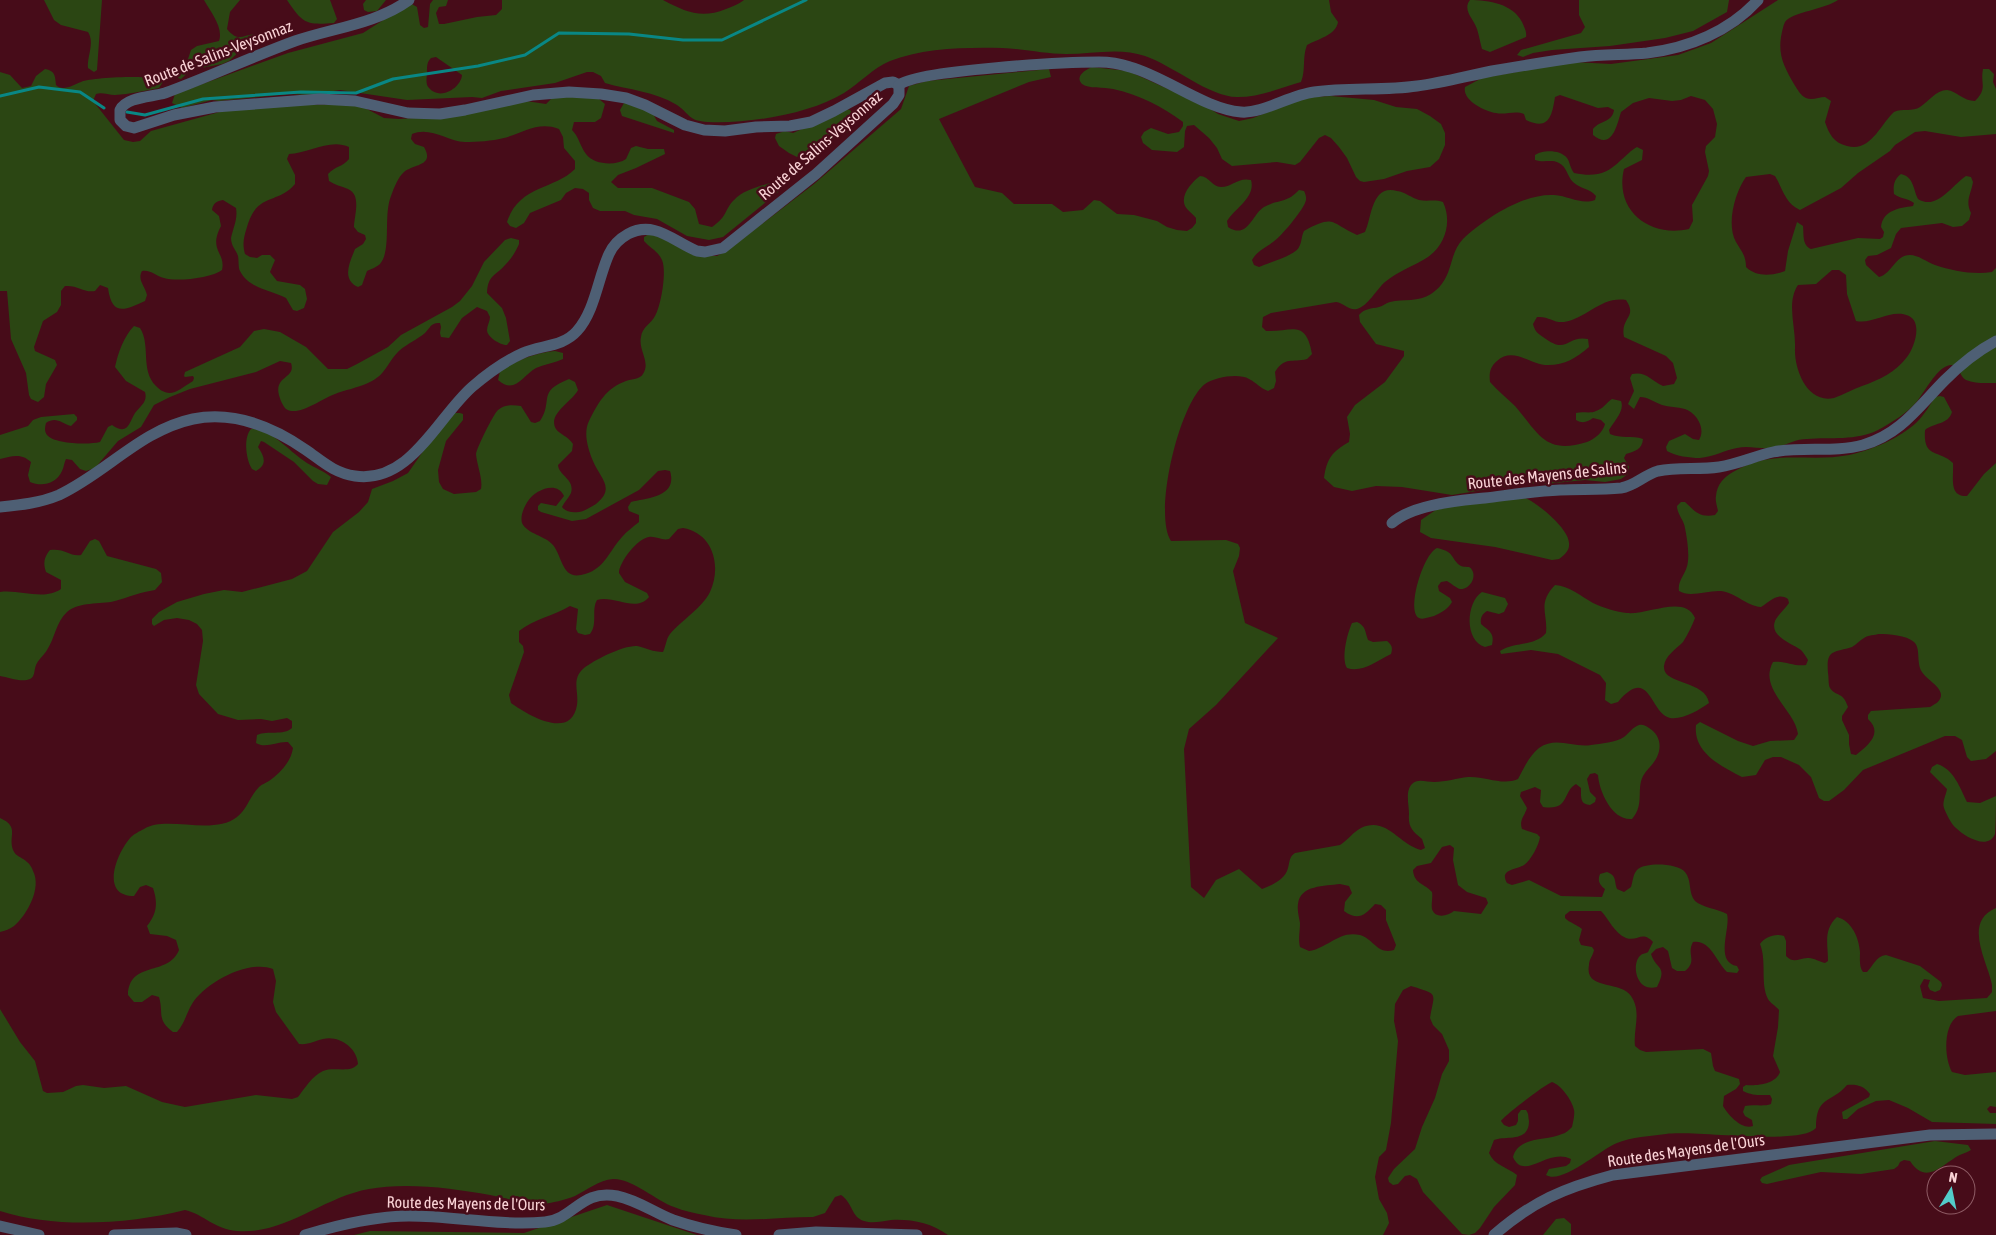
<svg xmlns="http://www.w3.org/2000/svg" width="1996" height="1235" font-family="'Asap Condensed',sans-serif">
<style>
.green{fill:#2b4613;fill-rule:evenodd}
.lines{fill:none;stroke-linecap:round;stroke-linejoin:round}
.stream{stroke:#098785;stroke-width:3}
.minor{stroke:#4e5f74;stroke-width:11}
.labels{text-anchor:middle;stroke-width:5;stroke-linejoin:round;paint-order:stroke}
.street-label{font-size:16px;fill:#fad3d6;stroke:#470c19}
</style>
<rect width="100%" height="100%" fill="#470c19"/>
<g class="green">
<path d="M 44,0 L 102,0 L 97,70 L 94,72 L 88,68 C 87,56 95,43 88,32 L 61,25 L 54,20 Z"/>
<path d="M 204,0 L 240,0 L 230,12 L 227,29 C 241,46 245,30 260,36 L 260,43 L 241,50 L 229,61 L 222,64 L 191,70 L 181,79 L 178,78 L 177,72 L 186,65 L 191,50 L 197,46 L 219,41 C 224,28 210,11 204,0 Z"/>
<path d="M 287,0 L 330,0 L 337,19 L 334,23 C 306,25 303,24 287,0 Z"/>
<polygon points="366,0 386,0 377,11 368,12 364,10 363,4"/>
<path d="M 433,0 L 448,0 L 446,6 L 439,7 L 436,13 L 439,24 L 444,24 L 477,17 L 496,15 L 502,9 L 502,0 L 663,0 C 686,12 701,19 726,9 C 733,6 739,4 744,0 L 1329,0 L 1331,12 L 1338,22 C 1336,35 1318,39 1307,45 C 1302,58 1306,70 1301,82 C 1281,88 1259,97 1238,97 C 1211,98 1172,65 1145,56 C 1120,47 1092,54 1066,54 C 1045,54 1024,49 1002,48 C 968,47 922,48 890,61 C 873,68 860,83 844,93 C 810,114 748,124 708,122 C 688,121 690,114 677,105 C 654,91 629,90 605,83 L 601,76 L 593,72 L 587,72 L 555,83 L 501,91 L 482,98 L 472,97 L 407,100 L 340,90 L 309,95 L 289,94 L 219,101 L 212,100 L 182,108 L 172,103 L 175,94 L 288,53 L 363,33 L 410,3 L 417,7 L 420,25 L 424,28 L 428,27 L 430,4 ZM 436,57 L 462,75 C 461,88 440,101 429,88 C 425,84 427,77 427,72 C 427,66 427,62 431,58 Z"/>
<path d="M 1470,0 C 1489,0 1513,4 1522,22 C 1524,27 1527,31 1526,37 L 1490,52 L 1482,49 C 1480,42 1479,35 1477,29 C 1474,19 1462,10 1470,0 Z"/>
<polygon points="1579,0 1729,0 1727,12 1693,31 1665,38 1610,46 1552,50 1533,53 1523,57 1517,55 1521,50 1581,33 1585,27 1579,15"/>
<path d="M 1778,0 L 1838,0 C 1826,9 1792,12 1785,22 C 1783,26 1782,32 1781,37 C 1778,56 1785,68 1794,84 C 1797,89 1801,96 1806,98 C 1812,101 1819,97 1825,97 L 1831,101 L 1825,122 C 1829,134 1834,143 1847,146 C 1870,153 1880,125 1894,112 C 1902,108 1913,112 1920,107 C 1928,102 1936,90 1947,90 C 1957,91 1963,101 1975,101 C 1988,88 1980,84 1983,69 L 1989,69 L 1994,74 L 1993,82 L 1996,89 L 1996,134 L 1961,137 L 1925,131 L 1915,132 L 1895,145 L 1890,151 L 1858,173 L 1841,188 L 1800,210 C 1785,203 1783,189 1775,176 L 1770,174 L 1746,177 C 1735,192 1726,224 1736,242 C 1741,251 1746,255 1746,267 C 1756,277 1772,276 1785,271 L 1788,251 L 1797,222 L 1803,226 C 1804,235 1802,245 1811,249 L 1858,238 L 1880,239 L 1883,237 L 1884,232 L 1881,227 C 1883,210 1899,208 1913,206 L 1914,203 C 1908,198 1900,199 1894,194 C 1893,186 1894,179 1901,174 C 1914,177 1913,189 1918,199 C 1937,211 1952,185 1966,176 L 1971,177 L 1973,182 C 1971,194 1965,201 1971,213 L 1969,220 L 1962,226 L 1953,227 L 1942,223 L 1901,228 L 1896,234 L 1891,248 L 1877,255 L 1868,256 L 1865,260 L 1866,265 L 1879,277 C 1892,274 1895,255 1910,255 C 1918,255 1927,262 1935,265 C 1953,271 1974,275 1992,272 L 1996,268 L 1996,383 C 1986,383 1975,384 1966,380 C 1959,377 1959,361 1947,366 C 1936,370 1925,391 1918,400 C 1909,412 1891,423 1878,430 C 1856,441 1831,437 1807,439 C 1796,439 1788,444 1778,447 C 1764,451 1751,445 1737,448 C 1725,450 1713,457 1700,458 C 1689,458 1676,456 1667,451 L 1666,447 L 1669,441 L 1685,434 L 1693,439 L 1699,440 C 1706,429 1697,413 1685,409 C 1677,407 1669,407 1662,405 C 1654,402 1648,397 1640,397 L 1634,409 L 1628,404 L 1634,391 L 1630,378 L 1632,374 C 1646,371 1652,381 1663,386 L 1674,384 L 1677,378 L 1673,363 L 1666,356 L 1624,337 C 1620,317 1638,318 1626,300 C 1601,296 1586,319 1564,322 C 1553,323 1549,316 1537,317 L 1533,324 C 1535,331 1537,333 1543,337 C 1568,356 1566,335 1588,339 L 1589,347 C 1576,358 1565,365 1548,365 C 1530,365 1513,346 1497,361 C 1490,367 1489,373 1490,382 C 1498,391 1507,398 1515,406 C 1539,434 1545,455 1587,442 C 1595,439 1603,432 1605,424 L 1601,420 L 1593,418 C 1587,422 1583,424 1576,420 L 1576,413 C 1583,411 1590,414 1596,411 C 1603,409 1606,403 1612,399 L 1621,401 C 1625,411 1614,421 1609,430 L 1610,434 C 1621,439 1632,435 1643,439 C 1642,450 1635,451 1626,454 L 1624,458 L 1629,467 L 1628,474 L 1621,479 L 1605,482 L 1585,480 L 1545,484 L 1526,483 L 1452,495 L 1402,487 L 1376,486 L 1352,491 L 1334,487 L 1324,478 C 1327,458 1332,452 1349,442 L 1350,434 L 1347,417 L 1355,405 L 1385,382 L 1404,356 L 1404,351 L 1376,344 L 1360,322 L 1359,315 C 1365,308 1371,309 1379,307 C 1383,306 1386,303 1390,302 C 1403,299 1419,302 1431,294 C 1455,278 1447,256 1463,239 C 1484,219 1524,193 1554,195 C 1569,196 1581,205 1595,200 L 1596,196 C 1590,188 1580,189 1573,182 C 1567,176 1567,167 1559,163 C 1552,159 1543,163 1535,160 L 1535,155 C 1542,150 1560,149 1567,158 C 1570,162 1570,168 1574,173 C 1594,177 1606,175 1621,160 C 1627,155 1630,151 1637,147 L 1643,150 L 1642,160 L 1624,169 C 1614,211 1650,238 1689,229 L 1693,221 L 1692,205 L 1708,176 L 1709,171 L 1705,152 L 1706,146 L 1715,137 L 1717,124 L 1713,109 L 1705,100 L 1691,96 L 1681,100 L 1672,101 L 1649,98 L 1633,103 L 1621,112 C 1617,125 1612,151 1593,135 L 1593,129 C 1600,120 1612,123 1614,110 L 1608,107 L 1598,108 L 1560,95 L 1555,97 C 1552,116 1549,131 1526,120 L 1524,114 C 1515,110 1506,115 1496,113 C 1484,111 1462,100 1465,87 L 1482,78 L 1573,62 L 1611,64 L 1678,55 L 1711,43 ZM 1832,270 L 1839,270 L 1846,275 L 1847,294 L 1856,321 C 1873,325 1891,308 1909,316 C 1923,323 1914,348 1907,357 C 1896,372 1879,380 1862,386 C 1853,389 1843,395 1834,398 C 1807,404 1794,369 1795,348 C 1796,327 1786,303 1798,285 L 1816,284 Z"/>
<path d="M 1092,67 L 1128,71 L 1206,106 L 1218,114 L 1239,121 L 1253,118 L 1293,102 L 1311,97 L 1331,96 L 1374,100 L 1396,107 L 1417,109 L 1430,116 L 1441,124 L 1445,133 L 1445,145 L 1439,159 L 1430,167 L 1407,171 L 1384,179 L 1364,182 L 1360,181 L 1356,177 L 1347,158 L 1339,147 L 1331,138 L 1325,135 L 1319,138 L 1300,162 L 1295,165 L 1277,162 L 1232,166 L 1222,159 L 1217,148 L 1209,138 L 1194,125 L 1187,126 L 1185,131 L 1184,147 L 1177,152 L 1152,150 L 1143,143 L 1141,137 L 1144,132 L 1151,128 L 1168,134 L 1179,132 L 1183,126 L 1183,122 C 1163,107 1138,94 1113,89 C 1104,87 1088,89 1082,84 C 1074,76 1087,69 1092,67 Z"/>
<path d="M 45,69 C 55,71 55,75 56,85 C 63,92 73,85 81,82 C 94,77 152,75 164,80 L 159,88 C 144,91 130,94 115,95 C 108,95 102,92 96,94 L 93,101 L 124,140 L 133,142 L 140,141 L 151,131 L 223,111 L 296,105 L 351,104 L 365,108 L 384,118 L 399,119 L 447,116 L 526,101 L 546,104 L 555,95 L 599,99 L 605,104 L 601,118 L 595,122 L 574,122 L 572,130 C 579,137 580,146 586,154 C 594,165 616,166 626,159 L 631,148 L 636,146 L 648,149 L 664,149 L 665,154 L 636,168 L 618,175 L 611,182 L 618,188 L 652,188 L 689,202 L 695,209 L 699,224 L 712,227 C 728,216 724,210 734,200 C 743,190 761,186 773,182 L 778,181 L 780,186 L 778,192 L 766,202 L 723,237 L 709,240 L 687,236 L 657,219 L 634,215 L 625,211 L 600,211 L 593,208 L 589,200 L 589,193 L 583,189 L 575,188 L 566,193 L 561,200 L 530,213 L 524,223 L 516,228 L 510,226 L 507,222 C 519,185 554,190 575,169 L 575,161 L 564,148 L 563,137 L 559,129 C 538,121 523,133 504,138 C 492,141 477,142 465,142 C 447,141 430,126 412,134 L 411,139 L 415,144 L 424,147 C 435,166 414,164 404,172 C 398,177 394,188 391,196 C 383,216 392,250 380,264 C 377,267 371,269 367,271 L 362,285 L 358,287 C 341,279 350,262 355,249 L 363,244 L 366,239 L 365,235 L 358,232 L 354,227 C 354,216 362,195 348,189 C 341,186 335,185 329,181 L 328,174 C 335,166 343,167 349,159 L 349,147 C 331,138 308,153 289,154 L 287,159 L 295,175 L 295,184 C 277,205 257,192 247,227 C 244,237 242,243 245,254 L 250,257 L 257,258 L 262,255 L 270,255 L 275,260 L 270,272 L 277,281 L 300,285 L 305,289 L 307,299 L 304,308 L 297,311 L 293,310 L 286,298 C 272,290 249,289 240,271 C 238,267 239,261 238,256 C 236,250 231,246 231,238 C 233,228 238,219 236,208 L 223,200 C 217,201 213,203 212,210 L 219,216 L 221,226 C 208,251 226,252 222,270 C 212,278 177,282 164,278 C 156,276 150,269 142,271 C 137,280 145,286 147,295 L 145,301 C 125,310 112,317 108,288 L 100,285 L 95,291 C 84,293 78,285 65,286 L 61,291 L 61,305 L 57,312 L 43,321 L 34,347 L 35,351 L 55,360 L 57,365 L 46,384 L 44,397 L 38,402 L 31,399 L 29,395 L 26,373 L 11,339 L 7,291 L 0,291 L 0,72 L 10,75 L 22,88 L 31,86 L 36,76 Z"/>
<path d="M 1049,69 L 1051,77 L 1029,82 L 939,119 L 975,187 L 1002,193 L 1014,204 L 1052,204 L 1063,212 L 1083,210 L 1094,200 L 1100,201 L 1117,214 L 1134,215 L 1157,221 L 1167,227 L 1177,230 L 1187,231 L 1192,228 L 1196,223 L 1196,218 C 1193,214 1187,210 1185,206 C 1180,195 1192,182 1200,176 C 1209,176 1212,187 1221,187 C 1232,187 1238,177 1251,180 C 1256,197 1235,208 1227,221 L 1228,227 C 1248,240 1252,214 1264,207 C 1278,199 1286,204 1299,190 L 1304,191 C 1306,195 1307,199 1305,203 C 1302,211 1281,237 1273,242 C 1265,248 1257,251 1252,260 L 1254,265 L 1259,267 C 1268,263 1296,255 1299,247 C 1302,242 1301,237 1304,231 C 1335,214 1330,223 1357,235 L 1365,232 C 1372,218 1371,184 1397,191 C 1405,192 1412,198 1419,200 C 1428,202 1434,199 1443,202 C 1452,221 1446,244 1428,257 C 1414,266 1398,271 1385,282 C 1376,290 1368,306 1357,309 C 1349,311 1344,303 1336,302 L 1271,313 L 1263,317 L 1262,327 L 1266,331 C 1291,332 1306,318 1312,354 L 1307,359 C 1292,363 1285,356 1275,372 L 1276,381 L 1274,388 L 1268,391 C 1260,388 1257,383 1249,379 C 1239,373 1215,377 1205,384 C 1179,404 1153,514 1171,541 L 1226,540 L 1238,544 L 1240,548 L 1239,556 L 1233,571 L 1245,623 L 1278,638 L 1216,705 L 1189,729 L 1184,749 L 1191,887 L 1204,898 L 1216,880 L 1239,869 L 1262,889 C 1272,885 1285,880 1288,868 C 1290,861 1289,857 1295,853 L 1340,845 C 1348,840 1353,832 1361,828 C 1387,816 1399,845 1421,850 L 1425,848 L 1422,839 C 1412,831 1408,827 1409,814 C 1409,805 1405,791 1412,784 C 1417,778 1427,782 1434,782 C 1446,782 1457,778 1468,777 C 1486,776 1502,786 1518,779 C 1524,768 1529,756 1539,748 C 1556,736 1573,748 1591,745 C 1600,744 1617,742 1624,737 C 1629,733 1633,727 1639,725 C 1643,724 1646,726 1649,728 C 1660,735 1662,746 1657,757 C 1654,764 1647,769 1643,776 C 1636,790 1645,804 1632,819 C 1612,821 1599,791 1598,775 L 1595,773 L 1590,774 L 1587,779 L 1590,792 L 1596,798 L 1595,802 L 1590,805 C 1580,804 1581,798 1581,788 L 1576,784 C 1562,792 1570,811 1543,807 L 1540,802 L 1541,790 L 1535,787 L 1521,792 L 1520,796 L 1527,808 C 1524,817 1519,820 1522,829 L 1537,834 L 1540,837 C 1539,845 1531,860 1524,865 C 1516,870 1499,869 1507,883 L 1512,885 L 1529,880 L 1561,896 L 1602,897 L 1605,889 C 1600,885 1597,881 1600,874 L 1607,872 C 1617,876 1614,880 1617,889 L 1624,892 L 1631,887 C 1633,881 1633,873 1638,869 C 1646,862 1678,863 1685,872 C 1692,880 1688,893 1695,901 C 1701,907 1718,909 1727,914 C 1731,928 1714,962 1737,966 L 1739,970 L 1737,973 L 1727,972 C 1716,961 1710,939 1693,942 C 1686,955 1698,960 1685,971 L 1677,971 L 1672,968 L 1668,951 L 1663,947 L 1656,949 L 1651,954 C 1656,970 1668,965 1657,987 C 1635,993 1631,962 1641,955 C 1641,954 1647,953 1648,952 L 1653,942 C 1642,930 1638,942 1626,938 C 1614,933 1609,919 1601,911 L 1570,911 L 1565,915 L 1565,918 C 1570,923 1576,924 1582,929 L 1579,940 L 1581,945 L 1592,947 L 1594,950 C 1593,956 1589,959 1589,965 C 1584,991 1621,980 1631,996 C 1642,1012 1633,1029 1635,1046 L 1640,1050 L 1646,1052 L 1703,1049 L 1711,1053 L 1713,1066 L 1715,1071 L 1739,1079 L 1740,1084 L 1736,1089 L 1724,1096 L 1723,1106 C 1729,1116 1742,1130 1753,1126 L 1752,1120 L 1745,1116 L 1743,1112 L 1745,1106 C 1754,1104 1763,1107 1771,1104 L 1772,1099 L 1770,1095 C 1760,1095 1753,1096 1743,1091 L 1743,1087 L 1746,1085 C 1757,1086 1776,1084 1780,1072 L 1773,1056 L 1778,1027 L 1779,1010 C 1776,1006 1770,1003 1768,999 C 1760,984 1767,961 1760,944 C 1765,937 1775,933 1784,936 L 1786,941 L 1786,956 C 1795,965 1799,957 1809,958 C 1814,958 1820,962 1825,963 L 1828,961 C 1828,944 1823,930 1837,917 C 1852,921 1859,938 1860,952 C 1860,959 1859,967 1863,972 L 1867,972 C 1873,966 1876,956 1886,955 L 1920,966 L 1941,982 L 1942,985 L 1940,990 L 1935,992 L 1930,990 L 1928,986 L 1930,980 L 1924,979 L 1920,986 L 1923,998 L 1939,1001 L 1987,998 L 1992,992 L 1992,985 C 1988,962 1962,922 1996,908 L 1996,1011 L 1958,1016 C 1943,1025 1944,1058 1952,1072 L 1965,1075 L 1996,1072 L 1996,1107 L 1990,1106 L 1987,1109 L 1990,1113 L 1996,1113 L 1996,1124 L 1932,1122 L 1908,1108 L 1889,1100 L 1876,1101 L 1858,1109 L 1847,1119 L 1843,1119 L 1842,1112 L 1869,1097 L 1870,1094 C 1864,1086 1857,1084 1847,1085 C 1831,1104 1816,1095 1816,1128 C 1800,1146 1695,1130 1666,1134 C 1650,1136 1632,1137 1617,1143 C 1601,1149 1562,1185 1546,1175 L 1549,1169 L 1566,1166 L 1570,1163 L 1571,1159 C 1548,1147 1524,1182 1513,1157 C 1518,1136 1547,1141 1562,1134 C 1566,1133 1569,1130 1572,1127 C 1573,1122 1575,1115 1574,1110 C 1572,1100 1561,1085 1552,1082 C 1544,1085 1504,1116 1501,1121 L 1504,1125 L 1509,1127 L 1516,1125 L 1518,1121 L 1518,1114 L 1521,1110 L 1526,1110 C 1529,1114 1528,1116 1529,1121 C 1529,1143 1506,1135 1494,1140 L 1489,1153 C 1494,1165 1507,1167 1517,1175 L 1515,1185 L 1494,1207 L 1480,1228 L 1475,1233 L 1469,1235 L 1462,1234 L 1423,1192 L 1417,1179 L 1410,1175 L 1405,1176 L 1398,1184 L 1393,1185 L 1389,1182 L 1388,1178 L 1394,1169 L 1415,1149 L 1422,1127 L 1435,1098 L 1442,1074 L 1449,1061 L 1449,1050 L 1442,1034 L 1433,1025 L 1430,1018 C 1434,992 1440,995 1411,986 L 1403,990 L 1395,1004 L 1394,1021 L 1398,1041 L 1391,1123 L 1386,1150 L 1379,1157 L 1375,1177 L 1379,1199 L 1387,1213 L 1389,1223 L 1383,1235 L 948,1235 C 931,1223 912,1219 891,1220 C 882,1221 873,1224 864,1221 C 851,1217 853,1203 841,1195 L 835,1197 L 825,1213 L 813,1217 C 774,1217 741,1224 704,1215 C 694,1213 684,1211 674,1207 C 657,1201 631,1178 613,1179 C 599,1180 587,1190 575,1196 C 565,1200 552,1203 542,1204 C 525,1204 506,1198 490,1195 C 453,1188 405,1182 369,1189 C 323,1197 285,1235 237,1231 C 214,1229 205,1215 185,1210 C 130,1224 55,1229 0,1211 L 0,1009 L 20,1042 L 35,1061 L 43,1091 L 47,1093 L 63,1092 L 76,1086 L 83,1085 L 104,1088 L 126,1086 L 162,1102 L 185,1107 L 256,1095 L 292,1099 L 298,1097 C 305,1088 312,1076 323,1071 C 334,1066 350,1074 358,1064 C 357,1047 338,1035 323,1039 C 314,1041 309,1045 299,1044 L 276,1012 L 273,1002 L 276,981 L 273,969 C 248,959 205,983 192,1004 C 186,1014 185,1023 177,1032 L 173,1032 C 156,1019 164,1014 159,997 L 152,995 L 142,1002 L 134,1002 L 128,995 C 129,960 168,977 179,950 L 176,940 L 167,936 L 150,934 L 147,926 C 157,913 158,903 153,888 L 146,885 L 140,887 L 134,896 C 99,896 117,852 131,837 C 134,834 140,831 144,829 C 166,815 213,836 237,817 C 247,809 250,796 259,787 C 262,784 266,783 269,781 C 280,773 291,762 293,748 L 288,742 C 277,741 266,749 256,743 L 257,735 C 268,730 283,736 292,728 L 292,721 L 287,718 L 272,721 L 261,719 L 238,720 L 218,714 L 199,694 L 196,685 L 203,641 L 202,630 L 197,624 L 189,620 L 177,618 L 164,620 L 154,626 L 152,624 L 152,619 L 159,612 L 177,602 L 204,594 L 224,590 L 242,592 L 292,579 L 307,571 L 333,532 L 359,512 L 368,502 L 372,489 L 393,481 L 408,473 L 426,447 L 454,413 L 460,413 L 463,414 L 463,420 L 446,441 L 438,470 L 439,482 L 443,489 L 454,494 L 476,492 L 481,489 C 483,478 477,466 476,454 C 476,449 494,413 498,410 C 505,404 513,405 521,406 L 531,422 L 535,423 L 540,421 C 554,400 536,392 569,379 L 575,382 L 578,390 C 572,402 547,414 556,429 C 559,434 568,436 573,444 L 572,451 L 558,465 C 559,476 575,479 571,493 C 569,498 564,502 562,507 C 566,512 572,513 579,512 C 585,511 591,507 596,504 C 616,488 600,478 593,461 C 588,449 583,433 589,421 C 598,403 606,388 626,381 C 632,379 640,379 643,374 C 651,362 638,350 641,337 C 642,327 651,324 655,316 C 661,306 667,271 662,260 C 658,251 650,248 644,241 L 644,237 L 649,234 L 656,236 L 708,256 L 717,256 L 728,250 L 814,184 L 901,109 L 909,86 L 927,81 ZM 665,470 L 670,471 C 678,497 647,498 631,502 L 628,507 L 629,511 L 639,515 L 639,522 C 633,527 627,531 622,537 C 609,551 604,571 581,575 C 562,579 562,556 553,545 C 546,536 527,534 522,523 C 520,516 524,507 528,501 C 535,490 557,480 564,496 L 556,506 L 541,503 L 538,506 L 538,510 L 541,512 L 572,521 L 586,519 L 639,490 L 658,471 ZM 683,528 C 713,533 722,566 710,592 C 703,607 681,621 670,634 C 666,639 666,646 663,652 C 653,652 646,648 637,646 C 624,645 594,660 584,668 C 571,679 579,691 577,705 C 571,741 528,715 511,703 L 509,695 L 524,652 L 523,646 L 519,642 L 519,631 C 534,619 553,616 570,606 L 578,609 L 576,629 L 578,633 L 585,635 L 590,634 C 598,624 591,610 597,600 C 614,595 636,613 649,597 L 647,593 L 625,582 L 619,573 C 619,562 638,538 649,537 C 656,536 662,541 669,539 L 678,529 ZM 1450,845 L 1454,848 L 1453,860 L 1458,885 L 1467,892 L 1486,898 L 1488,903 L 1481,914 L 1454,911 C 1448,916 1435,919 1432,909 C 1431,904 1433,897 1432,892 C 1424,883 1414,884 1413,870 L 1417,866 L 1431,863 L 1442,847 ZM 1340,884 L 1349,886 L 1352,893 L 1345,902 L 1344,911 C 1358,921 1364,916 1375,904 L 1381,905 L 1386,910 L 1386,920 L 1396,945 L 1394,950 C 1377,955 1374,939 1360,935 C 1339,930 1328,948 1309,951 L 1300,947 C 1298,938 1300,932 1300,923 C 1299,917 1297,910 1298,904 C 1300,885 1325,886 1340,884 Z"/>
<polygon points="627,102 652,112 657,121 674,130 674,133 622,116 620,110 624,103"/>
<polygon points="846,109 850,110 854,116 851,128 848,132 830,140 805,156 797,157 789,153 779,146 775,138 776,134 785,131 793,133"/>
<path d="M 511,238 L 519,240 L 519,244 C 516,251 512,258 506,264 C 496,276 488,274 487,293 L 502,308 L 506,318 L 510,341 L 507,345 C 500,345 487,337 487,330 C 487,326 490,321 490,317 L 487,311 L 477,307 L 462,318 L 449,338 L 441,337 L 440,333 L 441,327 L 440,323 C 431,322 430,328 425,333 C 418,339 407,344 400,350 C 392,357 389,365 383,372 C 380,376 373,381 368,383 C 357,388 345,390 335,394 C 322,399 309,409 296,411 C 290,411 286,411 283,405 C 267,374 297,381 291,363 L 280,361 L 256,372 L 190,389 L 170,397 L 154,405 L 141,427 L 118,441 L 95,468 L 86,471 L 80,469 L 72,460 L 66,459 C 64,463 64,467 62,471 C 56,484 42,487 30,482 L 28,475 L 31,462 C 21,453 12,456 0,459 L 0,435 L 28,426 L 33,420 L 41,417 L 74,414 L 77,417 L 77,420 L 71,426 C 61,423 56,416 46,423 C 45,427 44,431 47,435 C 54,444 89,445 100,442 L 108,427 L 112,425 C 128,436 129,423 135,413 C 140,406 148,402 145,392 L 126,381 L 115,367 C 118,353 124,336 134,326 L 140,328 C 151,345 140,370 156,386 C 170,400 178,390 193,381 L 194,378 L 193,376 L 185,377 L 184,376 L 185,372 L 240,347 L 254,331 L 264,329 L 280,332 L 306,347 L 328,369 L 347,369 L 357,364 L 388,347 L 401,335 L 452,307 L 460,301 L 472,286 L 484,262 L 505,240 Z"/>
<path d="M 555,351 L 563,353 L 563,359 C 555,363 545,364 536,368 C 523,375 515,395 498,380 L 500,371 C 518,360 534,353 555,351 Z"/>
<path d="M 1940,396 L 1944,397 L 1952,412 C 1948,425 1935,422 1925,430 C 1923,459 1938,449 1953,463 C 1954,476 1948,497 1967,496 L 1984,474 L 1996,463 L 1996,751 L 1986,759 L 1971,761 L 1967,757 L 1962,740 L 1955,736 L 1945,736 L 1863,770 L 1844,790 L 1829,801 L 1824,801 L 1819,798 L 1811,777 L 1799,765 L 1781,757 L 1773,757 L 1765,760 L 1756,775 L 1742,777 C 1721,766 1693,753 1696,725 L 1700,722 L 1738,741 L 1753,746 L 1770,741 L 1794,740 L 1798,734 C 1795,710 1758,689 1773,662 C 1785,660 1794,667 1806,665 L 1808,660 C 1806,657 1804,653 1801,650 C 1792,643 1767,636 1776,619 C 1779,614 1785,609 1789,603 L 1788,599 C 1777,592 1770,602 1761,607 C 1746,606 1737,593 1721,591 C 1708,590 1690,598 1679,591 C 1677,580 1687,574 1688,561 C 1689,551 1687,538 1685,528 C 1684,520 1677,514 1677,506 L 1681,502 L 1685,502 C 1695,511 1699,518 1715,515 L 1718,511 C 1717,506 1715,500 1716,496 C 1717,484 1724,477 1733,472 C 1772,448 1808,463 1849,455 C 1872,450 1900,438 1917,422 C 1924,415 1930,405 1935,397 ZM 1879,634 C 1889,634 1906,635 1914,642 C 1921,648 1916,663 1922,672 C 1926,679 1942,687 1941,696 C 1940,702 1935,704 1930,707 L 1871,711 L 1868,715 L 1868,719 C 1883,733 1869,745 1856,755 L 1851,754 L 1849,744 L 1849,735 L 1842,720 L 1842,716 L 1848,707 C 1843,691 1836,697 1830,688 C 1828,684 1829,678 1828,673 C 1826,649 1833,653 1852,647 C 1856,645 1860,640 1864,638 C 1868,635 1875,635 1879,634 Z"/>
<path d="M 258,428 C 280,438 288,450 307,463 C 315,468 324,471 331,477 L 327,485 L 318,484 L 313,481 L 294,462 L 264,442 L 261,441 L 258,447 C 264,456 268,464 256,471 L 252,469 C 246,460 243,438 251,429 Z"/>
<path d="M 1525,498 C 1538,503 1569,529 1569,543 C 1570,551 1564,555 1559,559 L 1552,560 L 1495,547 L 1431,538 L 1420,532 L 1421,520 L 1440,507 Z"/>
<path d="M 95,539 L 99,541 L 107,556 L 156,569 L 161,573 L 162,582 L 155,590 C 141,592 129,597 115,601 C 99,605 80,601 67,612 C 56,622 55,638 47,650 C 44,655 38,660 36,665 C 34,670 35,677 30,679 C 22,683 8,677 0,676 L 0,592 C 19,589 44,601 61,589 L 61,580 L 46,572 C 43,563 44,557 50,550 C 65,548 70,557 81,555 L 90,541 Z"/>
<path d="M 1437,548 C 1456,552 1450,559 1461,566 C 1465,568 1470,565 1472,570 C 1477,578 1469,590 1460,589 C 1456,588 1451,583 1447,581 L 1441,582 L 1438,586 L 1439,591 L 1450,598 L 1452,602 C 1448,609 1441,613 1434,616 C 1429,617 1423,620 1419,618 C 1406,611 1423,554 1437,548 Z"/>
<path d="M 1555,585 C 1569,586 1581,596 1593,603 C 1603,608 1617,612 1627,613 C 1648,615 1685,594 1695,618 C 1692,626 1688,634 1683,642 C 1676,649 1665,656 1664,666 C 1662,685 1706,680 1709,703 C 1699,710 1683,720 1670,718 C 1650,714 1650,664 1618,702 L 1611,704 L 1605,700 L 1606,683 L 1600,675 L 1558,654 L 1531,650 L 1501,654 L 1500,651 C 1515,641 1534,647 1546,633 C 1548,613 1537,604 1555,585 Z"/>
<path d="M 1482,592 L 1505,598 L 1508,604 L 1504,612 L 1499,614 L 1487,611 C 1482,614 1480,618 1481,624 C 1489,631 1495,633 1492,645 L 1485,647 C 1464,641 1466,602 1482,592 Z"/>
<path d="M 1357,622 C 1366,626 1365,632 1368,640 L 1373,642 L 1387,641 C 1392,645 1393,648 1391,654 C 1377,661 1362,673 1347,668 C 1341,658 1347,634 1352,623 Z"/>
<path d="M 1937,764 C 1954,769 1960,788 1967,802 L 1980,803 L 1996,796 C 1996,807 1996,824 1995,834 C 1988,851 1964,836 1956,828 C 1951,824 1946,813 1944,808 C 1942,802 1946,795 1947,789 L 1930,772 L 1932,767 Z"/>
<path d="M 0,818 C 20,827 8,835 13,850 C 16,857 22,857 27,862 C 30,864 32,868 33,871 C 42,888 27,915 14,926 C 10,929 5,931 0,932 Z"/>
<path d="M 1935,1141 L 1968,1145 L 1971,1150 C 1966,1153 1961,1154 1956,1157 C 1939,1168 1925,1184 1910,1161 L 1904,1160 L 1900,1162 L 1898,1166 L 1894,1169 L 1861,1174 L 1821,1172 L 1767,1184 L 1762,1183 L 1760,1180 L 1762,1177 L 1789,1165 L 1801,1163 Z"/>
<polygon points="607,1205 697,1235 354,1235 370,1231 524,1233"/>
<polygon points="1564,1218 1571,1224 1571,1235 1543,1235 1556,1219"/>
</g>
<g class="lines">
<g class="stream">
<polyline points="0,96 39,87 80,92 104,108"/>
<polyline points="127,112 145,115 203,99 301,92 356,93 393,79 478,66 525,55 559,33 629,34 683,40 722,40 806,0"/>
</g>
<g class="minor">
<path d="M 409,0 C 376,24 333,28 295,41 C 251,57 209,77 165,93 C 152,97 126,97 120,110 L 120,120 L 126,126 L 134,128 L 174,115 L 215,107 L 320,99 L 355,101 L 408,113 L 440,114 L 465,110 L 533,95 L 569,92 L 601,94 L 626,98 L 645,105 L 685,125 L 704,130 L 725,131 L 756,127 L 790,126 L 811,122 L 834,111 L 885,83 L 893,82 L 899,85"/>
<path d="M 899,85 C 917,70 1068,62 1099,62 C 1108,62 1121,64 1130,67 C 1166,77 1205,109 1241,112 C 1262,114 1290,95 1314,92 C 1348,87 1383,91 1417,86 C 1442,83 1467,76 1492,71 C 1521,66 1551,61 1580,57 C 1602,54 1625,55 1647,53 C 1689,48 1730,31 1758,0"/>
<path d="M 0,507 C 20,505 40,503 59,495 C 106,473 141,430 193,419 C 233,411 273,427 306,450 C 322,461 334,473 355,476 C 410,484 437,418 472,387 C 487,374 505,361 523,353 C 541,345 563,347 577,331 C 595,311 598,278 609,254 C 613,245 619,239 628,234 C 654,220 673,241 697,251 L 705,252 L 723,248 L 816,174 L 893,104 L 899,95 L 899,85"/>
<path d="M 1392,523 C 1413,504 1458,501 1485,498 C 1510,495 1535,491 1560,490 C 1580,489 1601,490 1621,488 C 1635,486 1644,475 1658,471 C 1678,467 1699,470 1719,467 C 1738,464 1755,456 1773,452 C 1803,446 1834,453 1863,445 C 1901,434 1919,406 1945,380 C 1960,365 1977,351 1996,341"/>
<polyline points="0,1226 39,1235"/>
<polyline points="114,1235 176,1233 186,1235"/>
<path d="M 305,1235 C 338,1225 374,1216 409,1216 C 454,1216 500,1226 545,1222 C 574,1219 581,1189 617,1196 C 637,1200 655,1213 673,1220 C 693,1227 715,1232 736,1235"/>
<polyline points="779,1235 816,1232 917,1235"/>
<path d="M 1494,1235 C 1533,1201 1564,1188 1613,1175 L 1930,1135 L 1996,1134"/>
</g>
</g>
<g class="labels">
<g class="street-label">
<text transform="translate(218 53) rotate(-21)" y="6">Route de Salins-Veysonnaz</text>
<text transform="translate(820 145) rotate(-41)" y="6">Route de Salins-Veysonnaz</text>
<text transform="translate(1547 475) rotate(-6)" y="6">Route des Mayens de Salins</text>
<text transform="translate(1686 1150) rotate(-8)" y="6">Route des Mayens de l'Ours</text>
<text transform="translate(466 1203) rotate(1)" y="6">Route des Mayens de l'Ours</text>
</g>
</g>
<g transform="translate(1951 1190) rotate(10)"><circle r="24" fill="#470c19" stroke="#8f5c65"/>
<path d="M0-4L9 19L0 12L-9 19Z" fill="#53cdca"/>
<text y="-8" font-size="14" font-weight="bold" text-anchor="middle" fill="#fad3d6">N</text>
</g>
</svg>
